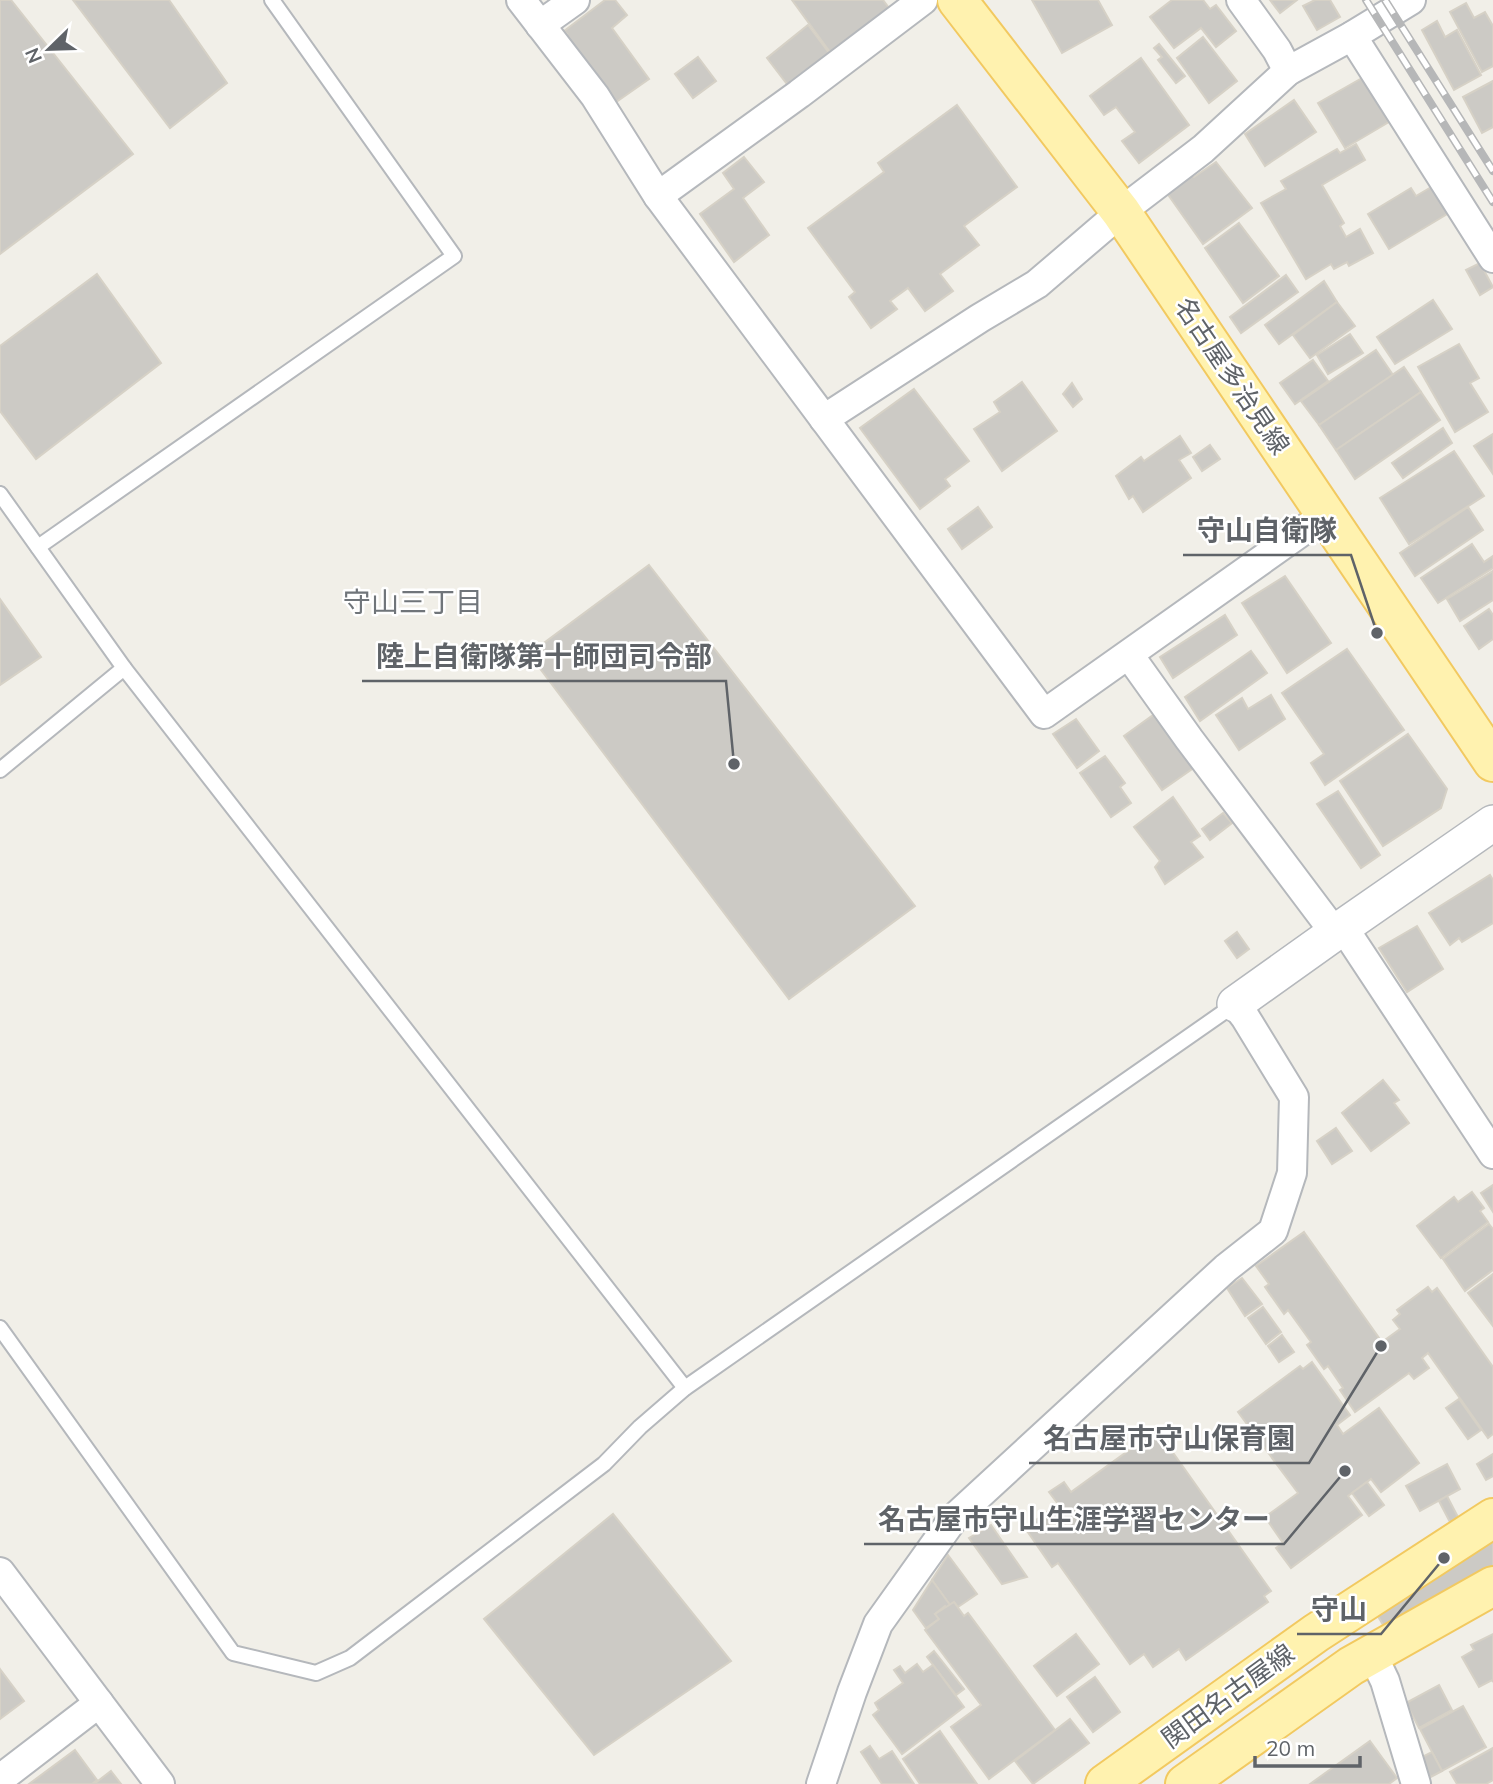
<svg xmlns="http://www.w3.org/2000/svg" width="1493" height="1784" font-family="Mulish,'Noto Sans JP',sans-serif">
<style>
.building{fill:#cccac5;stroke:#d6d1c6;stroke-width:2}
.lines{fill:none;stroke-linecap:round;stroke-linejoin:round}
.service-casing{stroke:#b5b8bc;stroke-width:18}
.minor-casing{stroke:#b5b8bc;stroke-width:32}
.tertiary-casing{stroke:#b5b8bc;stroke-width:38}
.primary-casing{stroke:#f2c960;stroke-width:42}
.service{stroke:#fff;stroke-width:14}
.minor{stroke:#fff;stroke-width:28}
.tertiary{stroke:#fff;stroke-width:35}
.primary{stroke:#fff2af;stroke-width:38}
.rail-casing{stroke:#b6b7b8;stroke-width:8}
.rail{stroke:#fff;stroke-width:5;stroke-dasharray:16;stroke-linecap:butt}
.labels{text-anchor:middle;stroke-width:5;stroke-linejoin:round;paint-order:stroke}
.street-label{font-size:26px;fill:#5f6368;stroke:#fff}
.neighbourhood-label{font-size:28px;fill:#70757a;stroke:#fff}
.leader{fill:none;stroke:#5f6368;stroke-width:2.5}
.callout-dot{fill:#5f6368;stroke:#fff;stroke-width:2.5}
.callout-label{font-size:28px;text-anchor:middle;font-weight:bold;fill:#5f6368;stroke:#fff;stroke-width:5;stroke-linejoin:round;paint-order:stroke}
</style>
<rect width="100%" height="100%" fill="#f1efe8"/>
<g class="building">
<polygon points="0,0 11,0 133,154 0,254"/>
<polygon points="73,0 169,0 227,83 170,128"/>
<polygon points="605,0 615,0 627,15 612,28 649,79 612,105 558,39 567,34 564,31"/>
<polygon points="792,0 883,0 889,8 830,52"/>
<polygon points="1032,0 1098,0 1112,25 1062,53"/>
<polygon points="1172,0 1203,0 1210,9 1216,5 1236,31 1216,47 1201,28 1174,48 1150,17"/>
<polygon points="1270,0 1297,0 1280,13"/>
<polygon points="1315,0 1330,0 1340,17 1317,30 1303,6"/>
<polygon points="1466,3 1474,18 1485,12 1493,26 1493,66 1482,72 1450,12"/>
<polygon points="1437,21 1445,37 1457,30 1481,75 1454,90 1422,30"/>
<polygon points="808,25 829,53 787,84 767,58"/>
<polygon points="1203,37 1237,81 1209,103 1177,58"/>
<polygon points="1159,44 1185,76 1176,83 1158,60 1162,57 1154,48"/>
<polygon points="698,57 716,81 693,98 675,74"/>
<polygon points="1141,58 1189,125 1139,163 1122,141 1135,132 1116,107 1104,115 1090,96"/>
<polygon points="1362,78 1389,122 1345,148 1318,103"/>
<polygon points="1493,81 1493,127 1482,133 1463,97"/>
<polygon points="1294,100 1316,132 1265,166 1245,134"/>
<polygon points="957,105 1017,187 964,226 979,245 940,274 953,291 925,311 908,288 890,301 897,309 871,328 849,297 855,292 808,228 884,172 878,163"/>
<polygon points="1356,144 1365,160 1322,185 1344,223 1340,226 1346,237 1360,229 1373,253 1349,266 1347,262 1334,269 1331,264 1306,279 1261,203 1286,189 1281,181 1337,149 1340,153"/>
<polygon points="744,157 764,182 743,198 769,235 734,262 700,214 734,189 723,173"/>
<polygon points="1216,162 1252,208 1203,244 1164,189 1187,170 1194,177"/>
<polygon points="1433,186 1449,213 1389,249 1368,214 1411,188 1416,196"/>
<polygon points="1239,223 1279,276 1243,303 1205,248"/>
<polygon points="1480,263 1493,287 1480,295 1466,270"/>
<polygon points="97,274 161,363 36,459 0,411 0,346"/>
<polygon points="1286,275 1298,292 1241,333 1230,317"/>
<polygon points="1324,281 1337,302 1279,344 1265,325"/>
<polygon points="1433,300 1452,329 1395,364 1377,337"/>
<polygon points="1337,302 1355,326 1310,358 1293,335"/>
<polygon points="1350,334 1363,353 1328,374 1317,355"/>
<polygon points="1459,344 1479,378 1470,383 1488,412 1455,432 1418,367"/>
<polygon points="1376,350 1393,375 1319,425 1301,401"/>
<polygon points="1313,360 1328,381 1295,404 1280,383"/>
<polygon points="1404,367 1421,392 1336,450 1319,425"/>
<polygon points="1022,382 1057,431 1002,471 974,429 1000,412 994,402"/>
<polygon points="1072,383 1082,399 1073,407 1063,394"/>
<polygon points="914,389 969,461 945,479 950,486 920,509 860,428"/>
<polygon points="1421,392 1440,420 1355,479 1336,450"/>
<polygon points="1443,428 1452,443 1403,478 1392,463"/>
<polygon points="1493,434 1493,474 1474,446"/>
<polygon points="1180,436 1191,453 1179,460 1191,478 1143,512 1133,496 1129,499 1116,476 1141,457 1144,461"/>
<polygon points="1210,445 1220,459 1202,471 1193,457"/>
<polygon points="1454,451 1484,496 1409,544 1380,498"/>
<polygon points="978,507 992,527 962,549 948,529"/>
<polygon points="1468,507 1483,530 1415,576 1400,553"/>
<polygon points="1472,544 1484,562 1493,556 1493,568 1438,603 1421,578"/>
<polygon points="649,565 915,906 789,999 529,654"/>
<polygon points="1493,571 1493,600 1460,621 1447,599"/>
<polygon points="1285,576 1331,643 1287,673 1242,603"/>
<polygon points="0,599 41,657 0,685"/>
<polygon points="1489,609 1493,615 1493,639 1479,649 1464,626"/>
<polygon points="1225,615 1237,635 1173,678 1160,657"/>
<polygon points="1347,649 1404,730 1325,785 1311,763 1324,754 1282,693"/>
<polygon points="1251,651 1267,673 1200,721 1185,697"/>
<polygon points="1271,695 1285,719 1239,750 1216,715 1242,698 1248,709"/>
<polygon points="1156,713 1195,767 1162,790 1124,736"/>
<polygon points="1076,719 1099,751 1077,768 1053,734"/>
<polygon points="1408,734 1447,789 1441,808 1383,846 1340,781"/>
<polygon points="1105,756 1125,783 1120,787 1131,803 1111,817 1080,773"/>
<polygon points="1338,791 1380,855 1361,868 1317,804"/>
<polygon points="1173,797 1200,836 1191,842 1203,857 1165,884 1155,867 1160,861 1134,827"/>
<polygon points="1223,813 1232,823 1210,840 1202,829"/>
<polygon points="1490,875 1493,880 1493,923 1462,942 1459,938 1450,945 1429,913"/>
<polygon points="1417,926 1443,969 1407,992 1379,948"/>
<polygon points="1237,932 1249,949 1237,958 1225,941"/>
<polygon points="1383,1080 1399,1100 1394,1103 1409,1123 1371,1151 1342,1113"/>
<polygon points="1336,1128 1352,1151 1332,1164 1317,1141"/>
<polygon points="1493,1185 1493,1212 1481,1193"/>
<polygon points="1472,1192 1484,1208 1480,1211 1488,1222 1441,1258 1417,1226 1454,1197 1458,1202"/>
<polygon points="1489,1224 1493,1229 1493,1270 1465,1291 1443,1259"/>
<polygon points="1304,1232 1382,1342 1400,1329 1393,1320 1400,1314 1397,1310 1428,1287 1432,1292 1437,1288 1493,1367 1493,1434 1488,1438 1428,1353 1422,1358 1429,1368 1414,1379 1409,1373 1355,1412 1340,1390 1343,1388 1328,1366 1324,1369 1307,1345 1311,1342 1288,1310 1284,1314 1265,1287 1269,1284 1256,1266"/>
<polygon points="1493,1274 1493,1326 1468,1293"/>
<polygon points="1242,1278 1262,1304 1245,1316 1227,1288"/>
<polygon points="1263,1307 1281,1332 1266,1344 1248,1318"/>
<polygon points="1282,1335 1294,1352 1279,1362 1268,1346"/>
<polygon points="1312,1362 1350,1415 1337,1425 1343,1434 1379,1408 1419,1463 1381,1492 1371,1479 1352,1493 1348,1496 1362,1515 1291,1568 1276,1548 1283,1543 1265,1517 1298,1493 1238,1412 1300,1366 1303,1369"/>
<polygon points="1459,1399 1481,1430 1468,1439 1446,1408"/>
<polygon points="1157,1430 1271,1591 1264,1596 1268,1602 1186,1660 1179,1649 1153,1667 1144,1654 1130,1664 1058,1563 1052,1567 1025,1528 1058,1504 1049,1492 1064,1482 1071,1492"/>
<polygon points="1493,1454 1493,1476 1486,1480 1477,1464"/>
<polygon points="1447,1464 1460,1489 1420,1511 1406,1486"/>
<polygon points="1367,1482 1384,1505 1369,1516 1352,1493"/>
<polygon points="1447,1496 1460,1521 1451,1524 1439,1501"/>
<polygon points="1493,1499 1493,1601 1403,1658 1358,1583"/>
<polygon points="613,1514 731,1661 594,1755 484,1619"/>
<polygon points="991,1525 1027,1577 1002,1584 969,1538"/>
<polygon points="948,1555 977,1594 958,1607 954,1602 950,1605 932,1580"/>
<polygon points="932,1580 950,1605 946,1608 945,1606 935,1614 939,1619 926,1628 913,1610"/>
<polygon points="954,1602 964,1616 968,1613 1055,1730 989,1779 951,1727 981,1705 925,1630 939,1619 935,1614"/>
<polygon points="1076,1634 1099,1664 1057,1696 1034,1666"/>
<polygon points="1493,1634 1493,1682 1492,1680 1479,1687 1462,1657 1474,1650 1471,1645"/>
<polygon points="934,1651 964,1689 956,1695 927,1657"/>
<polygon points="917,1664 923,1672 933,1665 964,1707 902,1754 873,1715 879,1710 875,1703 903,1683 894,1670 900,1666 905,1673"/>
<polygon points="0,1669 24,1701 0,1719"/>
<polygon points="1095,1677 1120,1712 1093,1732 1067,1697"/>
<polygon points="1439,1685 1452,1710 1419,1728 1406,1703"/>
<polygon points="1463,1706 1486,1747 1442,1771 1420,1729"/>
<polygon points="1070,1719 1089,1743 1033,1784 1015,1761"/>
<polygon points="940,1731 977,1784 920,1784 903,1759"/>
<polygon points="1370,1741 1397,1778 1389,1784 1310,1784"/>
<polygon points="870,1746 879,1759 892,1751 914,1784 882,1784 861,1752"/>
<polygon points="1493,1748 1493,1780 1486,1784 1457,1784 1450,1772"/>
<polygon points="75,1750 97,1780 92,1784 29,1784"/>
<polygon points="1432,1752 1442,1771 1427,1779 1420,1758"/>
<polygon points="111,1771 121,1784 94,1784"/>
</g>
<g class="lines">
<g class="service-casing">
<g id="service">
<polyline points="0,494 124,668 0,770"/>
<polyline points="38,547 454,256 272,0"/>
<polyline points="124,668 685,1388"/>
<polyline points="0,1328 233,1653 316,1673 350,1658 604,1464 640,1427 685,1388 1234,1005"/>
</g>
</g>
<g class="minor-casing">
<g id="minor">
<polyline points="521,0 595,96 658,196 1044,714 1325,515"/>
<polyline points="1241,0 1277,50 1288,71"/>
<polyline points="540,25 575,0"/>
<polyline points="1352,36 1493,258"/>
<polyline points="658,196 799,94 923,0"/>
<polyline points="824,419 980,318 1037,284 1127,207 1203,149 1288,71 1352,36 1411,0"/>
<polyline points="1129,655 1189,739 1335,933"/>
<polyline points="1343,927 1493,1154"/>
<polyline points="0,1572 160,1784"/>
<polyline points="1372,1654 1385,1681 1416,1784"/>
<polyline points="0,1779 99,1703"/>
<polyline points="821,1784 852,1692 878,1624 953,1519 1226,1268 1273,1231 1292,1173 1294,1097 1245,1017 1235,1004"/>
</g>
</g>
<g class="tertiary-casing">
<polyline id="tertiary" points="1235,1004 1343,927 1493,823"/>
</g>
<g class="primary-casing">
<g id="primary">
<polyline points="957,0 1121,212 1493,762"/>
<polyline points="1105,1784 1316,1633 1493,1518"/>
<polyline points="1185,1784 1351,1666 1493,1586"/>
</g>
</g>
<use href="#service" class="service"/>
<use href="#minor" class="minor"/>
<use href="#tertiary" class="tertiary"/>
<use href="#primary" class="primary"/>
<g class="rail-casing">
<g id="rail">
<polyline points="1366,0 1493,202"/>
<polyline points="1385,0 1493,171"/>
</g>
</g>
<use href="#rail" class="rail"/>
</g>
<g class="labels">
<g class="street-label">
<text transform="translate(1232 376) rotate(56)" y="9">名古屋多治見線</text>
<text transform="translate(1228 1696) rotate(-36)" y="9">関田名古屋線</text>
</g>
<g class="neighbourhood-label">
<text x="413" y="612">守山三丁目</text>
</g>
</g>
<path class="leader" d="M1377 633L1351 555H1183M734 764L726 681H362M1381 1346L1309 1463H1029M1345 1471L1284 1544H864M1444 1558L1381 1634H1297"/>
<g class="callout-dot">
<circle cx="1377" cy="633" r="7"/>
<circle cx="734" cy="764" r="7"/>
<circle cx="1381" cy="1346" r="7"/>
<circle cx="1345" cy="1471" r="7"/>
<circle cx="1444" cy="1558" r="7"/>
</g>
<g class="callout-label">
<text x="1267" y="540">守山自衛隊</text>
<text x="544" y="666">陸上自衛隊第十師団司令部</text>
<text x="1169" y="1448">名古屋市守山保育園</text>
<text x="1074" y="1529">名古屋市守山生涯学習センター</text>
<text x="1339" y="1619">守山</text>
</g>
<g transform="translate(49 49) rotate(247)" stroke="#ffffff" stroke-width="5" paint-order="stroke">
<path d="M0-5L12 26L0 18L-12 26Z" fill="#5f6368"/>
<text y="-10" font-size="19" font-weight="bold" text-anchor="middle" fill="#5f6368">N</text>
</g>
<path d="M1255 1756v10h105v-10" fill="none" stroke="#5f6368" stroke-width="3.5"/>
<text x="1266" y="1756" font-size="21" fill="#5f6368" stroke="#ffffff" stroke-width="5" paint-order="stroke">20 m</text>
</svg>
